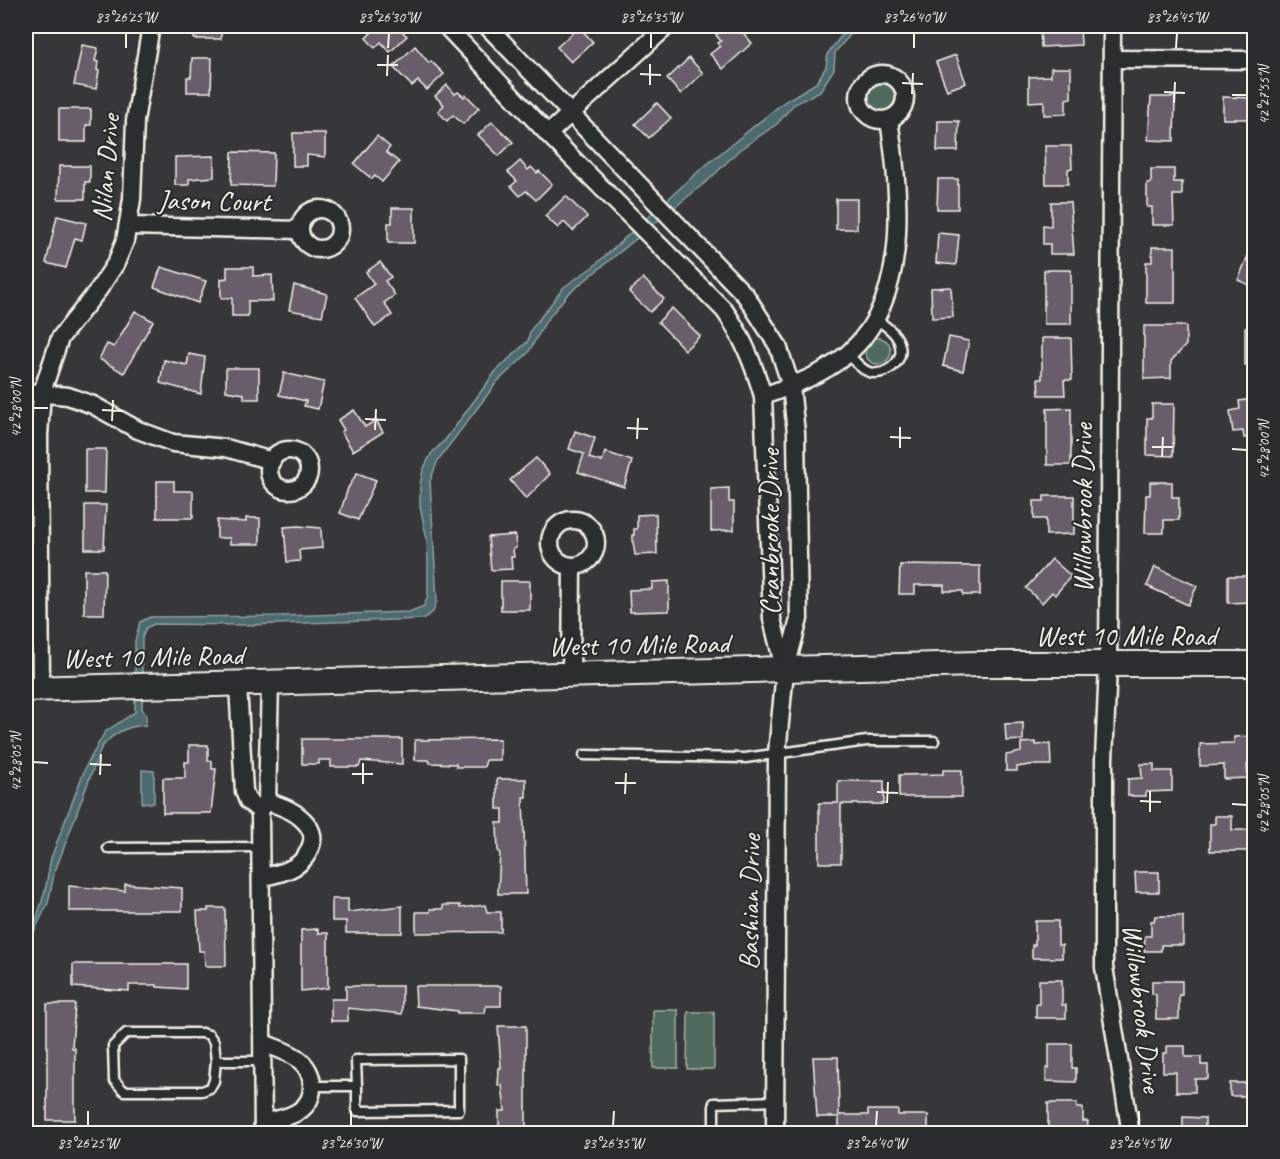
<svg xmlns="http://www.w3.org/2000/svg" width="1280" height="1159" font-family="Caveat,sans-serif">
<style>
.green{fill:#4f6b5b;stroke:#a2aea2;stroke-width:1.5}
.water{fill:#4d6a70;stroke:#90a0a0;stroke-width:1.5}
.building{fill:#695d6c;stroke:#f4f1e8;stroke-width:1.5}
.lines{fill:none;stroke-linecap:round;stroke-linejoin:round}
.lane-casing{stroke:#f4f1e8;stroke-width:13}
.street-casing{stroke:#f4f1e8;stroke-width:21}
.secondary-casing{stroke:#f4f1e8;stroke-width:28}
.lane{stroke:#2a2d2e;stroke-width:8}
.street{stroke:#2a2d2e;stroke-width:16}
.secondary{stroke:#2a2d2e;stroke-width:24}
.ticks{fill:none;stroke:#f4f1e8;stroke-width:2}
.labels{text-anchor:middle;stroke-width:4.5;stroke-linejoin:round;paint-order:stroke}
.street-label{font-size:28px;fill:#f4f1e8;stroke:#2a2d2e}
.neatline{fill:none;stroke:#f4f1e8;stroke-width:2}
.ticks-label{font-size:15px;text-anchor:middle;fill:#f4f1e8}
</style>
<rect width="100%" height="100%" fill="#37373a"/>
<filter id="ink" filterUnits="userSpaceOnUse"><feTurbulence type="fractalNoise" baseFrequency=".0167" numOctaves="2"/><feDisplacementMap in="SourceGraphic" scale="12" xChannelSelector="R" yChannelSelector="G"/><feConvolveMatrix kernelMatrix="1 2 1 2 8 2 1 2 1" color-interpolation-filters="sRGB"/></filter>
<g filter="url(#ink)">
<g class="green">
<circle cx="881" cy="97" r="14"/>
<circle cx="878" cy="351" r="13"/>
<rect x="653" y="1010" width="25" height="58"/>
<polygon points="688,1012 714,1012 714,1069 687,1069"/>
</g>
<g class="water">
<path d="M 849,26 L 858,26 L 835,52 L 834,69 L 820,91 L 793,105 L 777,124 L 739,150 L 712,177 L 567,295 L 546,321 L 528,353 L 497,382 L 438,460 L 430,481 L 437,600 L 433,612 L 423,619 L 246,625 L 154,624 L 146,628 L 142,638 L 142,709 L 146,715 L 146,725 C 126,726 113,733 101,748 L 54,874 L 48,903 L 26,948 L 26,939 L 35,924 L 45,891 L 51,858 L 86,766 L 105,732 L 135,712 L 135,641 L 140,622 L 150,617 L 281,616 L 409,612 L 424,606 L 428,595 L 428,564 L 427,539 L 420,507 L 420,485 L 423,470 L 431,454 L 446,439 L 496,371 L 528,341 L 530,331 L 564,287 L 594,266 L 700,170 L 784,102 L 816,83 L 826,67 L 828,53 Z"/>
<polygon points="142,770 154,771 154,803 142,803"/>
</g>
<g class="building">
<rect x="194" y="26" width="27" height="13"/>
<polygon points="364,26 396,26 407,36 390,52 381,42 375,48 366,38 371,33"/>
<polygon points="727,26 737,26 752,43 723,69 710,54 720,46 718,43 721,41 716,35"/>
<polygon points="1040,26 1080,26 1081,45 1041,47"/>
<polygon points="579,27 593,42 571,62 557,47"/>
<polygon points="82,45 98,48 95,61 98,62 97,70 99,71 96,89 74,85"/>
<polygon points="415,46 429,63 431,61 444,74 427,90 418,81 412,86 393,67"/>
<polygon points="956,55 966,83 947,90 936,62"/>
<polygon points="192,58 212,58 211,92 187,92 187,77 191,77"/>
<polygon points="689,58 703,73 681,94 667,79"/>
<polygon points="1051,68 1071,68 1071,98 1066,99 1066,114 1044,115 1044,101 1029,102 1029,77 1051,76"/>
<polygon points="447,85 455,94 458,92 464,97 466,95 479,108 463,124 453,115 447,121 438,111 444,105 435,96"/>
<polygon points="1151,97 1175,97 1174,141 1148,140"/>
<polygon points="1223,97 1254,98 1254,119 1223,119"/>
<polygon points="657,103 671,118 649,138 635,124"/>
<polygon points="59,109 91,109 91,125 86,125 86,142 59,142"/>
<polygon points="938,121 959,121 958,151 937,151"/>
<polygon points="492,122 513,142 499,156 478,135"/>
<polygon points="293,133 325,133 325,157 307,155 307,166 293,166"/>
<polygon points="377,136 390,147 386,152 399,162 382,182 375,176 372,179 354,164"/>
<polygon points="1045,146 1071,146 1072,168 1068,169 1068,184 1046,184"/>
<polygon points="232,152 274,153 273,186 231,185"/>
<polygon points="214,156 214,177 189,179 189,185 175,185 175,157"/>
<polygon points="520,161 528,170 531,167 537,173 539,171 552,184 536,200 526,191 520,196 511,186 517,181 508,172"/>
<polygon points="59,166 90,166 90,182 85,182 85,199 58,199"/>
<polygon points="1151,169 1174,169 1174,182 1182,182 1182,195 1173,195 1174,225 1152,225 1152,207 1147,207 1147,183 1151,183"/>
<polygon points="938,179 958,179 958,209 937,209"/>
<polygon points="566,196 587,217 573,231 564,222 558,228 545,216"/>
<rect x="836" y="199" width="21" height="30"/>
<polygon points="1051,202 1070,202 1074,254 1050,254 1050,244 1043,244 1043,225 1051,226"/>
<polygon points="392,208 414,208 414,243 388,243 388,223 392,223"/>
<polygon points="57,216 86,223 82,240 75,238 66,268 46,263"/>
<polygon points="938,233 959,235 956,265 936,263"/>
<polygon points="1254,241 1254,287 1238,280"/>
<polygon points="1152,247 1175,247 1175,303 1146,303 1146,262 1152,262"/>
<polygon points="380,262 391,277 385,281 395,295 384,303 392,315 375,327 355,298 374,284 366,272"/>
<polygon points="161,267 206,281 198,303 154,287"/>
<polygon points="227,267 253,267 253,276 272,275 273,301 248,301 248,316 232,316 232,298 221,298 221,279 227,278"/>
<rect x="1044" y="270" width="27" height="54"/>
<polygon points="643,278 664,299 650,312 629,292"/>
<polygon points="294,285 327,294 322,316 289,310"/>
<polygon points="951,287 953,317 932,318 931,288"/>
<polygon points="672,308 700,336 685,350 658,322"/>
<polygon points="135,311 153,321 124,373 99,359 107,344 114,347"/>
<polygon points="1252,314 1254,314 1254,365 1245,365 1245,328 1252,328"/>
<polygon points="1144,326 1186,326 1186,345 1171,361 1171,378 1144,379"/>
<polygon points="949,337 969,341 963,371 943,366"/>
<polygon points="1042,338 1071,338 1072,380 1064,380 1065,395 1039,395 1038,379 1042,379"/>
<polygon points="189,354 205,357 201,394 160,383 164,360 187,365"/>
<polygon points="226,368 259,368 259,399 244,399 244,394 226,391"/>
<polygon points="284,373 324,382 318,409 304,406 306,401 279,395"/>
<polygon points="1254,399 1254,437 1244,438 1243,431 1233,432 1230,411 1240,409 1239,401"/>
<polygon points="1152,404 1174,404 1173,456 1147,455 1147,418 1152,418"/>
<polygon points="1071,408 1071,465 1047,465 1047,409"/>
<polygon points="354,410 365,427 376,420 383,432 353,451 341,432 344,430 338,420"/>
<polygon points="575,431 595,438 589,458 602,462 605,452 632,461 624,487 578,472 584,454 569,449"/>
<polygon points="85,449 106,449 105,493 85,493"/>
<polygon points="536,458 550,474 526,499 510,480"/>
<polygon points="357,473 376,480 358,520 340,513 348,488"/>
<polygon points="157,481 174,481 174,491 193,491 193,518 157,518"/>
<polygon points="1150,482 1172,482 1172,497 1179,497 1179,520 1164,520 1164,533 1145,533 1146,495 1150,495"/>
<polygon points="729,488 729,502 734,502 734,530 711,531 711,489"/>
<polygon points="1044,496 1074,496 1074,534 1046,535 1046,519 1034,519 1034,501 1044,501"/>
<polygon points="85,505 106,505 104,549 85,549"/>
<polygon points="656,514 657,554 635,555 632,535 634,535 634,529 637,529 637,515"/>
<polygon points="246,518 260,518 260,544 230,544 230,538 217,538 217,520 246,522"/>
<polygon points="298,526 321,528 322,548 299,550 300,561 287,562 284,527"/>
<polygon points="515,535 516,548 513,549 514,557 511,557 512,569 491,570 488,537"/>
<polygon points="1052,559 1071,576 1055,595 1052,592 1042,603 1026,588"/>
<polygon points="900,565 980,566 980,595 963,595 963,591 944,591 944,585 915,585 915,594 899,594"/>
<polygon points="1155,567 1197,586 1188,605 1147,586"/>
<polygon points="84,570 105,570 104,614 84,614"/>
<polygon points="1228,576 1254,576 1254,598 1252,598 1252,602 1228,603"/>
<rect x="501" y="581" width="29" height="29"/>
<polygon points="669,581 669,611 630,612 629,590 652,589 652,582"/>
<polygon points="1023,723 1023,740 1006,741 1005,724"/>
<polygon points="1253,736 1253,765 1247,765 1248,778 1224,779 1224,765 1200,766 1200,744 1234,743 1234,737"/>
<polygon points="302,739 402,739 402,764 361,761 359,767 331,767 331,760 319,760 319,764 302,764"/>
<polygon points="500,739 500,760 486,760 484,767 456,767 456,764 430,763 429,760 415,760 415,740"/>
<polygon points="1036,742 1036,745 1050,744 1051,765 1030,765 1017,767 1017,771 1006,771 1006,755 1021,752 1021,743"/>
<polygon points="189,745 208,745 208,761 212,761 212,769 216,769 211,813 163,813 163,778 185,778 185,762 189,762"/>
<polygon points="1141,764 1154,764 1154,771 1172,771 1172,791 1146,792 1146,796 1128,796 1128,779 1142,778"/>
<polygon points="943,770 962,770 962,797 899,797 899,775 943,774"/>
<polygon points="497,779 526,779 526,797 523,797 526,894 498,894 500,852 498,852 497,823 503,823 503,809 497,809"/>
<polygon points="838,781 884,781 884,804 841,804 841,863 819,863 819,803 838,803"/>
<polygon points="1215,816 1232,816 1232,830 1254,830 1254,851 1210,851 1210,824 1215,824"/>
<polygon points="1135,872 1159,872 1159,892 1136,892"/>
<polygon points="125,884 182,888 182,911 69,911 69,886 125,891"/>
<polygon points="332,899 348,899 348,912 402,906 402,933 346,933 346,921 332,921"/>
<polygon points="443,905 460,905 460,908 485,905 487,912 501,912 501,932 416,933 416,912 430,912 430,909 443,909"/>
<polygon points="208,908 225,908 226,966 205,966 204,951 199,951 197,911 208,911"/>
<polygon points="1155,916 1183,916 1183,945 1161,945 1161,951 1144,951 1145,936 1151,936 1151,921 1154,921"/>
<polygon points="1035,921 1058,921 1058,945 1062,945 1062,958 1032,958 1032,945 1035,945"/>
<polygon points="318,929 318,933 328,933 328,988 301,991 301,930"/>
<polygon points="73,964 186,964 186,989 157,987 157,985 129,985 129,991 73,987"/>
<polygon points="1039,980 1062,980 1062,1005 1066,1005 1066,1018 1036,1018 1036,1004 1039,1004"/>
<polygon points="1152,981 1182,981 1182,995 1179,995 1179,1019 1156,1019 1156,994 1152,994"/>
<polygon points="346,986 402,986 402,1014 348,1008 348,1021 331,1021 331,999 346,999"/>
<polygon points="415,986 501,986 501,1006 486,1006 485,1013 457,1013 457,1011 416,1006"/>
<polygon points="47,1004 75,1004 72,1048 75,1048 75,1120 47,1120"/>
<polygon points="498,1026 526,1026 526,1134 499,1134 499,1111 505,1111 502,1085 498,1085 499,1068 501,1068"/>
<polygon points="1049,1044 1072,1044 1072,1068 1076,1068 1076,1082 1046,1081 1046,1068 1049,1068"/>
<polygon points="1167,1046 1185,1046 1185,1057 1201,1057 1201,1065 1208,1065 1208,1079 1195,1079 1195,1092 1176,1092 1176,1072 1163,1072 1163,1053 1167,1053"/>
<polygon points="813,1057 838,1057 839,1115 868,1115 868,1110 898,1110 898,1115 928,1115 928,1134 839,1134 839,1117 817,1117"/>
<rect x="1230" y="1083" width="16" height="13"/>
<polygon points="1048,1103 1077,1103 1077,1108 1083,1108 1083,1121 1088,1121 1087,1134 1048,1131"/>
<polygon points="1183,1117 1205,1118 1205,1134 1183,1134"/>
<polygon points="115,1130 144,1130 145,1134 115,1134"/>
</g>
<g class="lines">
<g class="lane-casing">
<g id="lane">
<path d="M 848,353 C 854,360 860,369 869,372 C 884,377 904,363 900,346 C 898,333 885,326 875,318"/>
<polyline points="584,755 745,758 867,741 934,741"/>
<polyline points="108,848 260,847"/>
<polyline points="216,1061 214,1081 210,1088 202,1091 124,1091 114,1080 113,1046 126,1033 202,1033 209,1035 214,1042 216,1061 263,1061"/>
<polyline points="313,1086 357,1086 357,1111 459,1110 459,1059 356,1060 357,1086"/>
<polyline points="714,1134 714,1103 775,1101"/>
</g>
</g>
<g class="street-casing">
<g id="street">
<path d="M 446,26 L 548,134 L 724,310 C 743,336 754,365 763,396 L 772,619 L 784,668"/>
<polyline points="487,26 746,296 778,346 791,386 796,433 799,619 785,671 777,753 775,1134"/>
<polyline points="1112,26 1108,665 1104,759 1104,967 1131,1134"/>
<polyline points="1112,59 1254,60"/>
<circle cx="882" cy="97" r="23"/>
<polyline points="548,134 667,26"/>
<circle cx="320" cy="229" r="20"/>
<polyline points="129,226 299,230"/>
<polyline points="26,392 68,396 93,405 138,430 173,443 226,448 272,461"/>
<path d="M 763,396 C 789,387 814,378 837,362 C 912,310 901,197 889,120"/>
<circle cx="289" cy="470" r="20"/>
<circle cx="573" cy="543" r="23"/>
<polyline points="571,676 572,566"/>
<polyline points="238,685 244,791 248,801 260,811"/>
<polyline points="41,689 39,435 42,392 60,338 99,289 116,263 125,241 132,199 135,121 151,26"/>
<path d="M 262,877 C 285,873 306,867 312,842 C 314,833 308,824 301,818 C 292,809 279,806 267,801"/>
<path d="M 263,1123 C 274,1120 289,1118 299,1111 C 318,1099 315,1071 298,1059 C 288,1051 275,1048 263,1043"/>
<polyline points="263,1134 260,811 267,801 270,684"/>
</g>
</g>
<g class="secondary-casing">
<polyline id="secondary" points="26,689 978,664 1254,664"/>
</g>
<use href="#lane" class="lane"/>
<use href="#street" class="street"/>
<use href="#secondary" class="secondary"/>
</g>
</g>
<path class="ticks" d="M 126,48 L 126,33M 388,48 L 389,33M 651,48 L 651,33M 914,48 L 914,33M 1176,48 L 1177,33M 377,65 L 398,65M 640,74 L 661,75M 387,76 L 388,55M 902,83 L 923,84M 650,85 L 650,64M 1164,92 L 1185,93M 912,94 L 913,73M 1232,95 L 1247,95M 1174,103 L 1175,82M 33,408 L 48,408M 102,410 L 123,411M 365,419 L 386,420M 112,421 L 113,400M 627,428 L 648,429M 375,430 L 376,409M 890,437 L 911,438M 637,439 L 638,418M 1152,447 L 1173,447M 900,448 L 900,427M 1232,449 L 1247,450M 1162,457 L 1163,437M 33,762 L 48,763M 90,764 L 111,765M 352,774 L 373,774M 100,775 L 101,754M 615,783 L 636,783M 363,784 L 363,763M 877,792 L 898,793M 625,794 L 626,773M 1140,801 L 1161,802M 887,803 L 888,782M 1232,804 L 1247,805M 1150,812 L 1150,791M 88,1126 L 88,1111M 351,1126 L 351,1111M 613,1126 L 614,1111M 876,1126 L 877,1111M 1139,1126 L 1139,1111"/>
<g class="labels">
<g class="street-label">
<text transform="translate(105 168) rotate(-85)" y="10">Nilan Drive</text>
<text transform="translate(214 200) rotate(1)" y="10">Jason Court</text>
<text transform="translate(1082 508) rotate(-90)" y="10">Willowbrook Drive</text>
<text transform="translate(769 532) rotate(-90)" y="10">Cranbrooke Drive</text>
<text x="1126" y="645">West 10 Mile Road</text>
<text transform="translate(639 644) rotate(-1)" y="10">West 10 Mile Road</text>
<text transform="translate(153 656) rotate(-1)" y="10">West 10 Mile Road</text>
<text transform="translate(749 902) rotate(-89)" y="10">Bashian Drive</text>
<text transform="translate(1143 1008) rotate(83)" y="10">Willowbrook Drive</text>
</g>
</g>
<rect width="1280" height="1159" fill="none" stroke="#2a2d2e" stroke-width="66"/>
<rect x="33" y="33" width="1214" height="1093" class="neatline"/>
<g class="ticks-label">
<text x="126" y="22">83°26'25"W</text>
<text x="389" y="22">83°26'30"W</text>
<text x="651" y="22">83°26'35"W</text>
<text x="914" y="22">83°26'40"W</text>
<text x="1177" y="22">83°26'45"W</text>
<text transform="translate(1264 95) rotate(-90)" y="5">42°27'55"N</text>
<text transform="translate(16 408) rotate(-90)" y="5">42°28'00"N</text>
<text transform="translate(1264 450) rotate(-90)" y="5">42°28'00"N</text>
<text transform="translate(16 762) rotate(-90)" y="5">42°28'05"N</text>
<text transform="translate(1264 805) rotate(-90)" y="5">42°28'05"N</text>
<text x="88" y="1148">83°26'25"W</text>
<text x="351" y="1148">83°26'30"W</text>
<text x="613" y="1148">83°26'35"W</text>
<text x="876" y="1148">83°26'40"W</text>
<text x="1139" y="1148">83°26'45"W</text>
</g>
</svg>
